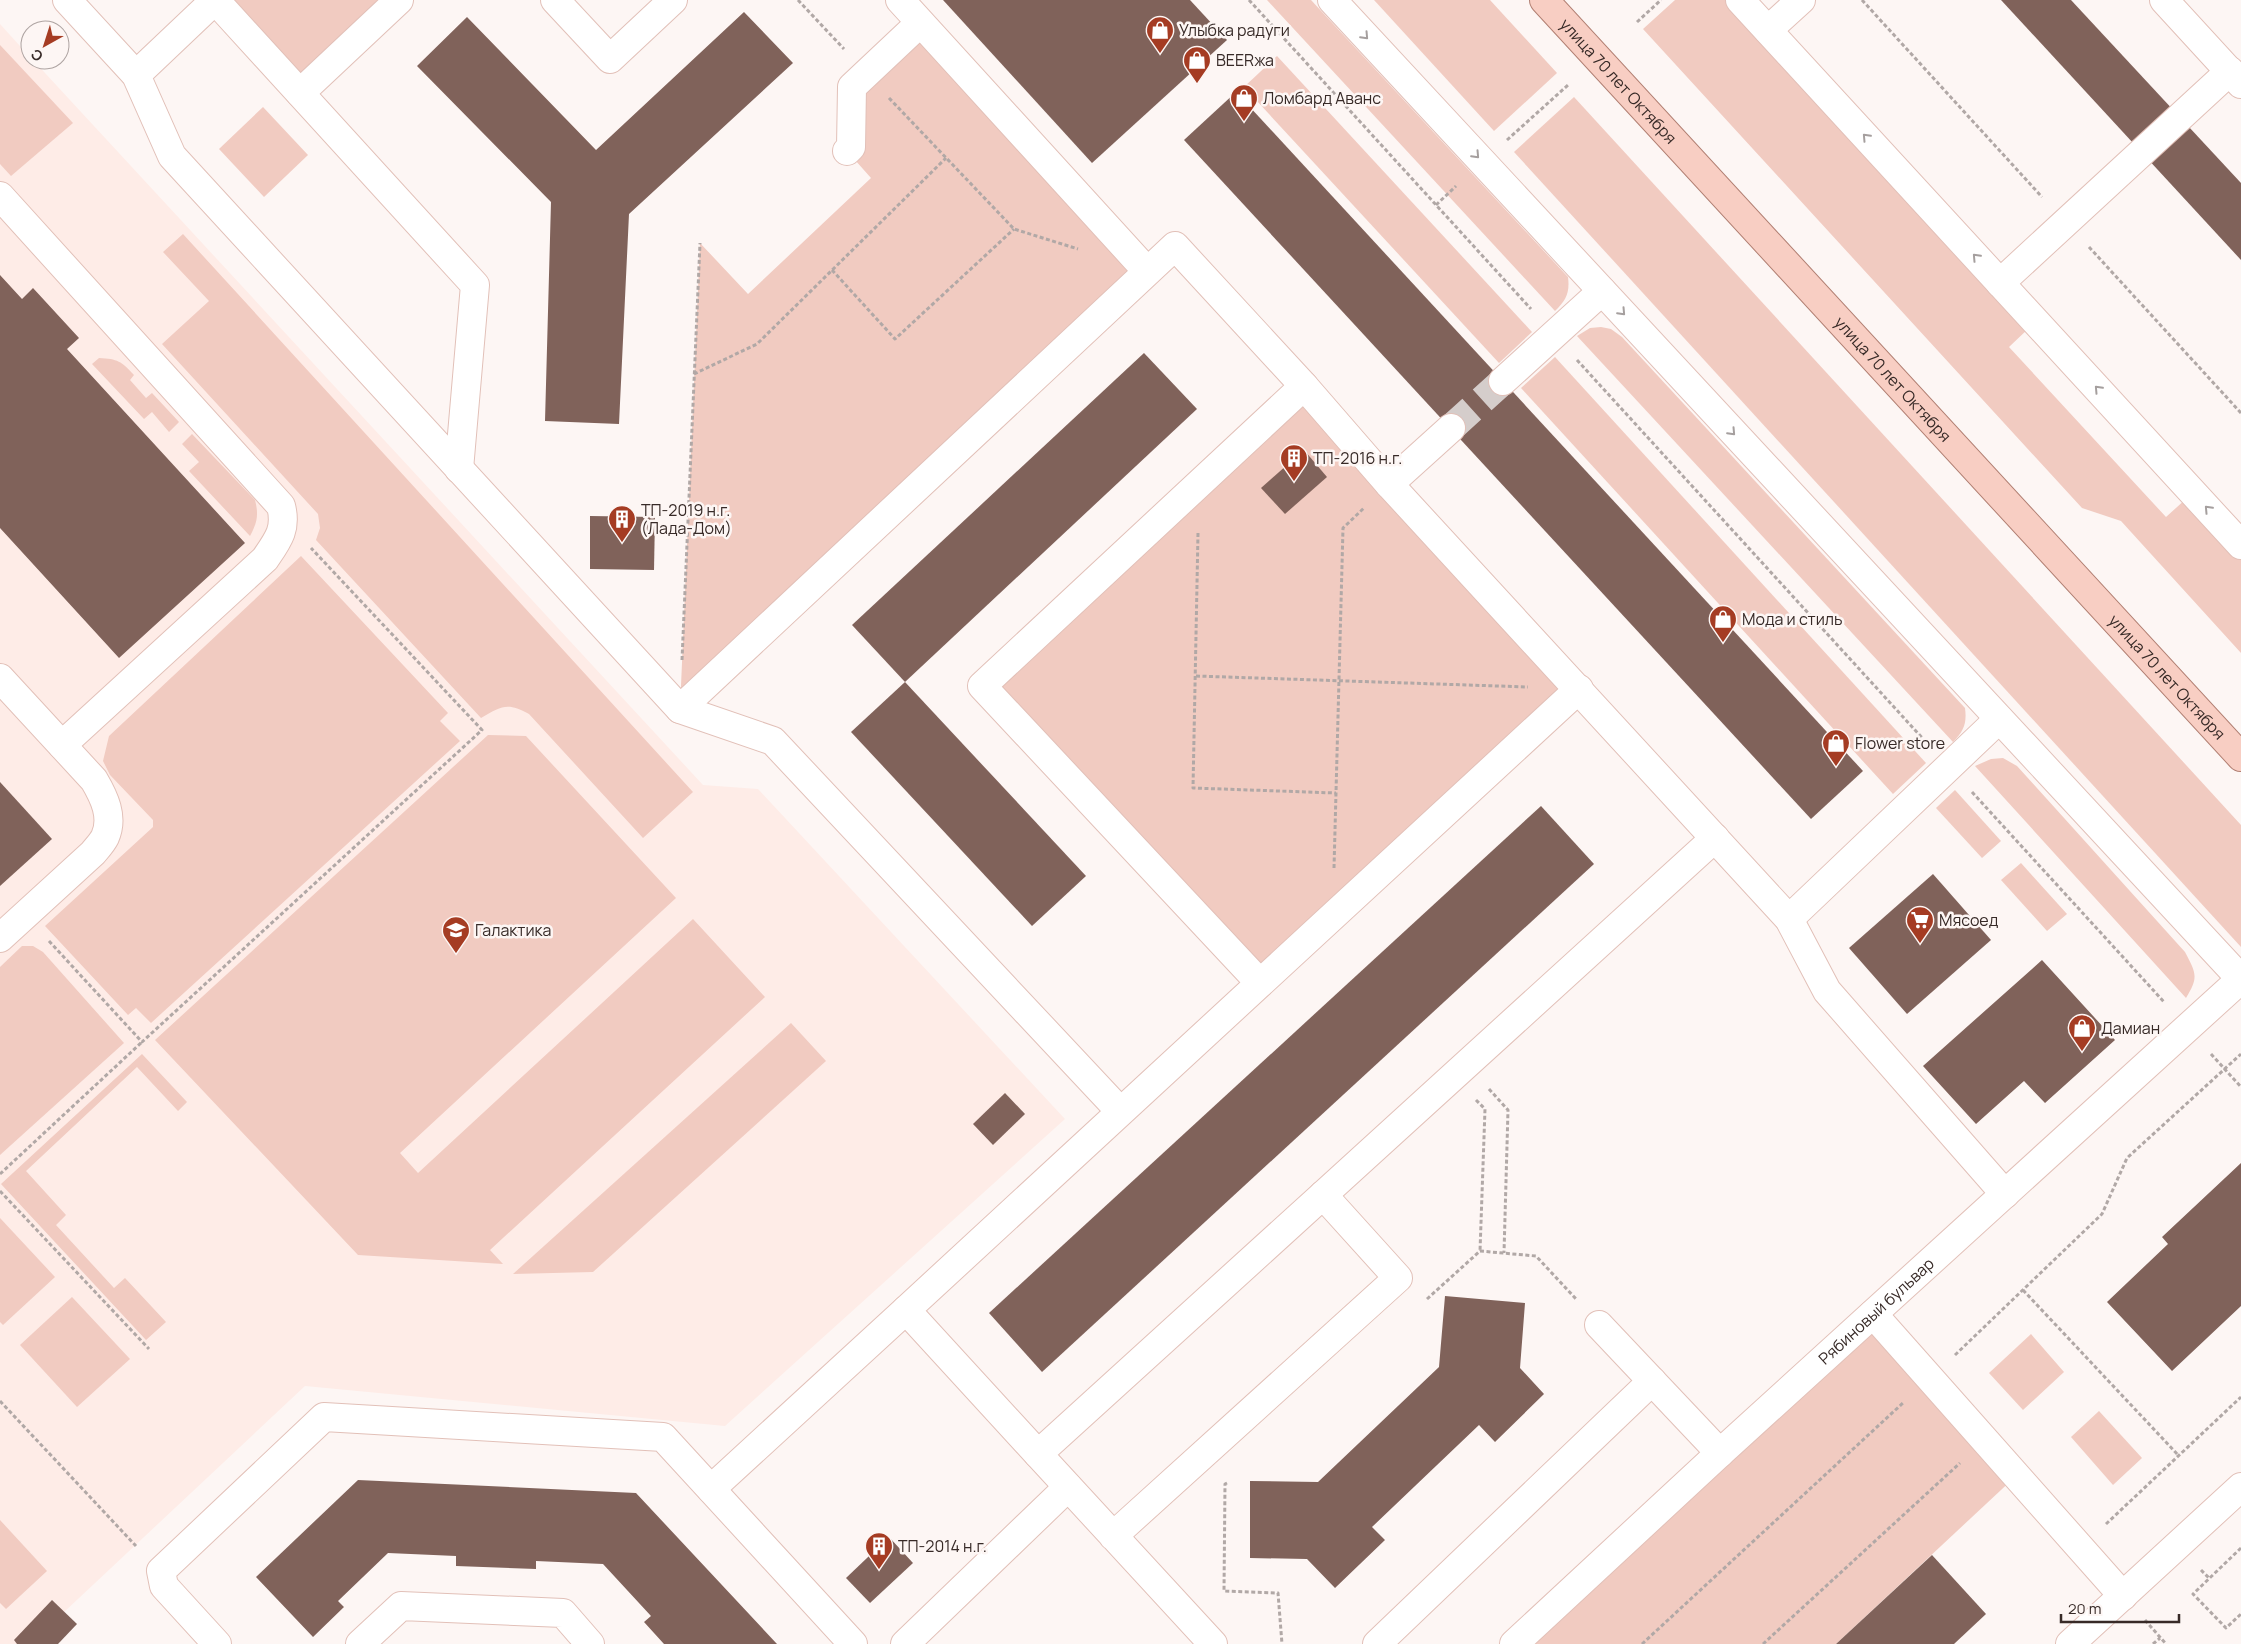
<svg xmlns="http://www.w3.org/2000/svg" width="2241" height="1644" font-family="Manrope,sans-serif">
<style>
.built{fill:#feece7}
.green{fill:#f1cbc1}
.building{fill:#80625a}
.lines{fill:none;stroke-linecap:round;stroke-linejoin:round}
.minor-tunnel{stroke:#d5cdcb;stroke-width:28;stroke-dasharray:28 14;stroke-linecap:butt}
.minor-casing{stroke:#e2c0b8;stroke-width:30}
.major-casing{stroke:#b17f72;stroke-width:30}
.path{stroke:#b1a8a6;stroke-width:3;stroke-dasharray:4 2.5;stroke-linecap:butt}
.minor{stroke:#fff;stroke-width:28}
.major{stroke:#f8cec3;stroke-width:28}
.oneway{stroke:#a59f9e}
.labels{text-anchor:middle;stroke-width:5;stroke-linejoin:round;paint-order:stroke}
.poi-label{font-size:16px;fill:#372a27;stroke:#fdf6f4;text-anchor:start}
.street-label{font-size:16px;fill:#372a27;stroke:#fdf6f4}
</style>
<rect width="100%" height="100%" fill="#fdf6f4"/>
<polygon class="built" points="0,24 30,57 30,60 33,60 703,785 758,789 1065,1119 725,1426 305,1386 30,1644 0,1644"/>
<g class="green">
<polygon points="215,0 399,0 300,93"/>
<path d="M 1267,0 L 1311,0 L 1568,277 C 1570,293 1566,300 1555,311 Z"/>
<polygon points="1374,0 1490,0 1557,73 1494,131"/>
<polygon points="1675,0 1728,0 2029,328 2009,347 2166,517 2187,498 2241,557 2241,653 2121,521 2082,508 1643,29"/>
<polygon points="920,23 1147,271 680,709 700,243 748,294 871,178 847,151 852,87"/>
<polygon points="0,45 73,123 11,176 0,164"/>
<polygon points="1277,56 1532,332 1499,363 1244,87"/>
<polygon points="1574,97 2241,825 2241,947 1514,152"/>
<polygon points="263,107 308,155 264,197 219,149"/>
<path d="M 183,234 L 693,792 L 643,838 L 529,714 C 507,702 502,706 481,718 L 316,540 L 320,528 L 318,514 L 162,344 L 209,301 L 163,252 Z"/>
<path d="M 1601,327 L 1611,329 L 1622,337 L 1965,708 C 1967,723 1964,731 1953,742 L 1577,336 L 1590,328 Z"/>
<polygon points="1555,357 1926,763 1893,794 1521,388"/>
<path d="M 99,358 C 118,359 121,361 134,375 L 130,380 L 146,398 L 152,393 L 179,422 L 169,432 L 152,412 L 144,419 L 92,364 Z"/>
<polygon points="1301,394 1573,688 1260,979 987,685"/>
<path d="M 192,434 L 255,500 C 259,515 257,523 250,536 L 189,471 L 199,462 L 182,444 Z"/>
<polygon points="301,556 448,713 440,721 460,741 151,1023 136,1008 128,1015 45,926 153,827 153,820 110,775 103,761 109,736"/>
<polygon points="488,735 526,736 676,898 400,1153 418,1173 693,919 765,997 490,1250 503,1264 358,1255 155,1040"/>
<path d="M 2003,758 L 2017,766 L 2185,952 C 2196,973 2199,977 2186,998 L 1975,766 L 1991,759 Z"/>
<polygon points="1955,790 2001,841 1982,858 1936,808"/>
<polygon points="2021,863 2067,914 2047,931 2001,880"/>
<polygon points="22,946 33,946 43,952 124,1043 0,1155 0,967"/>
<polygon points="791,1023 826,1061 593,1272 513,1274"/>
<polygon points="142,1054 187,1102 178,1111 137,1067 26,1171 66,1215 56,1225 114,1288 125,1278 166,1322 146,1340 1,1184"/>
<polygon points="0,1218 55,1277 3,1325 0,1322"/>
<polygon points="72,1297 130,1359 77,1407 20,1345"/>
<polygon points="1873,1314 2016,1476 1836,1644 1514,1644"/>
<polygon points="2031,1334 2064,1372 2023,1410 1989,1373"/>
<polygon points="2099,1411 2142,1458 2113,1485 2071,1437"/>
<polygon points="0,1520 47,1571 6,1609 0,1603"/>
</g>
<g class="building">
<polygon points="943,0 1190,0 1227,40 1092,163"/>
<polygon points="2001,0 2071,0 2241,183 2241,260"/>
<polygon points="744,12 793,63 629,214 619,424 545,421 551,202 417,66 467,17 596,150"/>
<polygon points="1236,92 1863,771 1811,819 1184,140"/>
<polygon points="0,275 22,299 33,288 79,338 67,349 245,543 119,658 0,528"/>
<polygon points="1144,353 1197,409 905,682 852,625"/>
<polygon points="1304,450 1327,477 1285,514 1261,488"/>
<polygon points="590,516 655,517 654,570 590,569"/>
<polygon points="905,682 1086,876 1032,926 851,732"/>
<polygon points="0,782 52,839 0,886"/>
<polygon points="1541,806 1594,864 1042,1372 989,1313"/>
<polygon points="1933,874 1991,940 1907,1014 1849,948"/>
<polygon points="2042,960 2115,1040 2045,1103 2024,1081 1976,1124 1923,1066"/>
<polygon points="1005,1093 1025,1114 993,1145 973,1124"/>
<polygon points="2241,1163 2241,1306 2172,1371 2107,1302 2168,1244 2162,1237"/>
<polygon points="1445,1296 1525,1303 1520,1368 1544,1394 1495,1442 1479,1425 1372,1527 1385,1540 1335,1588 1307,1559 1250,1558 1250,1481 1318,1482 1439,1367"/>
<polygon points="358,1480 636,1493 777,1644 664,1644 644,1622 651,1616 603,1564 536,1561 536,1569 456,1566 456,1556 388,1553 338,1601 344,1607 313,1637 256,1577"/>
<polygon points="889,1537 913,1563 870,1603 846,1578"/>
<polygon points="1932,1555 1986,1614 1954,1644 1836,1644"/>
<polygon points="52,1600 77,1624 58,1644 17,1644 14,1640"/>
</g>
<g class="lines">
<polyline class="minor-tunnel" points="1451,428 1503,381"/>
<g class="minor-casing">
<g id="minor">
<polyline points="67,0 136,75 172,156 680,709 773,741 1120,1111"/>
<polyline points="215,0 475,285 459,469"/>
<polyline points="555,0 610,59 673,0"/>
<polyline points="900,0 1147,271"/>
<polyline points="1332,0 2241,979"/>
<polyline points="1740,0 2241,545"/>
<polyline points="2164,0 2241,84"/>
<polyline points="1768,30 1801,0"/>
<polyline points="136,75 215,0"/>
<polyline points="300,93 399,0"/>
<polyline points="847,151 851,147 852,87 920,23"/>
<path d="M 0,196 L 281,506 C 287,529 278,540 265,559 L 62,745"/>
<polyline points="2000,283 2230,71"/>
<polyline points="1503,381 1602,291"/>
<polyline points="1389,484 1451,428"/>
<path d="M 0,678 L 94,780 C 104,797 114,817 105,837 C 102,843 97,848 93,853 L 0,938"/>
<polyline points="680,709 1175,246 1304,386 1389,484 1789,919 1827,991 2005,1194"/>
<polyline points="1789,919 1999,719"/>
<polyline points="1260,983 982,686 1304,386"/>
<polyline points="1323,1195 1715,838"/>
<polyline points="1873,1314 2123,1596"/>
<polyline points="1599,1325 1720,1453"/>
<polyline points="1038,1454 906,1310 1579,689"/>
<polyline points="711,1489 906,1310"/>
<polyline points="1113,1536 1398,1278 1323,1195 1038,1454 1213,1644"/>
<polyline points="217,1644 164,1586 161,1571 324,1417 663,1437 853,1644"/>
<polyline points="360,1644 401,1606 563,1613 590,1644"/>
<polyline points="905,1644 1068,1487"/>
<polyline points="1377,1644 1652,1381"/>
<path id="s1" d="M 1514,1644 L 1720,1453 L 2241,979"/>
<polyline points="2070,1644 2241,1487"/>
</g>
</g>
<g class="major-casing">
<g id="major">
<path id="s2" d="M 1544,0 L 2241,757"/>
</g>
</g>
<g class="path">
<polyline points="798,0 844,49"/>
<polyline points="1249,0 1531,309"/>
<polyline points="1862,0 2042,197"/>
<polyline points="1637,22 1661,0"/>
<polyline points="889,98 1014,229 1078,249"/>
<polyline points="1507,140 1568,85"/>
<polyline points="1436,205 1456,186"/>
<polyline points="2089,247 2241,413"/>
<polyline points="832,270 895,339 1014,229"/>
<polyline points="1577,360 1925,741"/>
<polyline points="694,374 757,344 946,158"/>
<polyline points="1198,533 1193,788 1336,793"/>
<polyline points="682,660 700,243"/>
<polyline points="1196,676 1528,687"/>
<polyline points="1972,792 2165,1003"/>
<polyline points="1334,868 1343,528 1364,508"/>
<polyline points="49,941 142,1042 482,730 311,548"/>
<polyline points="2211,1054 2241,1087"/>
<polyline points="1489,1089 1508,1110 1504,1253"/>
<polyline points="1476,1100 1485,1109 1480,1251"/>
<polyline points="0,1174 142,1042"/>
<polyline points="0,1191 149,1349"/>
<polyline points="2023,1290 2179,1456"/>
<polyline points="1427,1299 1480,1251 1536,1256 1577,1300"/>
<polyline points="1955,1355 2102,1214 2127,1158 2241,1054"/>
<polyline points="0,1401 136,1546"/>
<polyline points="1227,1483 1225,1484 1224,1591 1278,1593 1282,1644"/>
<polyline points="2106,1524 2241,1397"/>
<polyline points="2241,1548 2193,1594 2226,1628 2241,1614"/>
<polyline points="2201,1570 2209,1578"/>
<polyline points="2145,1620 2166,1644"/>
<polyline points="1642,1644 1904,1402"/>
<polyline points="1763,1644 1960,1463"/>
<polyline points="2153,1644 2160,1638"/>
</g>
<use href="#minor" class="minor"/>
<use href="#major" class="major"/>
</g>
<defs><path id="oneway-chevron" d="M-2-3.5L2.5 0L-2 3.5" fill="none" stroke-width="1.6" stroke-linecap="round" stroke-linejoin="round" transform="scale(1.25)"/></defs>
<g class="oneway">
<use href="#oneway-chevron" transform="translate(1365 36) rotate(47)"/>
<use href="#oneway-chevron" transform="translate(1866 137) rotate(-133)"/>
<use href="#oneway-chevron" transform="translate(1476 155) rotate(47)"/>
<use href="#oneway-chevron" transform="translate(1976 257) rotate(-133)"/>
<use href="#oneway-chevron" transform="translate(1622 312) rotate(47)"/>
<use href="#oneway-chevron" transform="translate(2098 389) rotate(-133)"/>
<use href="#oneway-chevron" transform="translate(1732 432) rotate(47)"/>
<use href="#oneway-chevron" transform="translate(2208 509) rotate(-133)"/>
</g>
<defs>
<g id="shop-pin" transform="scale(1.4375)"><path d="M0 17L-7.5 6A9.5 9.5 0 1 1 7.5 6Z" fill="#a53c23" stroke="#fdf6f4"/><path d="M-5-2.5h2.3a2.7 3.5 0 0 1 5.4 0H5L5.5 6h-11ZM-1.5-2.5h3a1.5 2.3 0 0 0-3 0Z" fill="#fff"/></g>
<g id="building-pin" transform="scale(1.4375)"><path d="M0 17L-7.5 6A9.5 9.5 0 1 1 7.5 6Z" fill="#a53c23" stroke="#fdf6f4"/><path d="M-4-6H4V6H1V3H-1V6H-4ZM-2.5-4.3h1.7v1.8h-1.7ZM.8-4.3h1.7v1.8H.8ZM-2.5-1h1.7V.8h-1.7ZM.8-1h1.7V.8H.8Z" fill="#fff"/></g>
<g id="supermarket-pin" transform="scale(1.4375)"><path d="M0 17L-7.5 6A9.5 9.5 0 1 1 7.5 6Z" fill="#a53c23" stroke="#fdf6f4"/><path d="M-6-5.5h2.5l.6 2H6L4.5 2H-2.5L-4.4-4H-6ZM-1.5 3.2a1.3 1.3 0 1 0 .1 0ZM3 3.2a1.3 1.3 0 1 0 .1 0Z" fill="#fff"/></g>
<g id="school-pin" transform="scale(1.4375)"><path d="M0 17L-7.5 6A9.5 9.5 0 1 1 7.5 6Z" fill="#a53c23" stroke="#fdf6f4"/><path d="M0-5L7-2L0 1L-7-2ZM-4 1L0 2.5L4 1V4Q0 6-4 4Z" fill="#fff"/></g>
</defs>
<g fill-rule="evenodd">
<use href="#shop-pin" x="1160" y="30"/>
<use href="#shop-pin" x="1197" y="60"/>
<use href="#shop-pin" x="1244" y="98"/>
<use href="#building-pin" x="1294" y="458"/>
<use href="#building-pin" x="622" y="519"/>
<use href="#shop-pin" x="1723" y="619"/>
<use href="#shop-pin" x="1836" y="743"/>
<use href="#supermarket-pin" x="1920" y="920"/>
<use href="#school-pin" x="456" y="930"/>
<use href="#shop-pin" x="2082" y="1028"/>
<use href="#building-pin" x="879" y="1546"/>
</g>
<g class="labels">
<g class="poi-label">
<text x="1179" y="36">Улыбка радуги</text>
<text x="1216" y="66">BEERжа</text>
<text x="1263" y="104">Ломбард Аванс</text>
<text x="1313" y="464">ТП-2016 н.г.</text>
<text x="641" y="516">ТП-2019 н.г.<tspan x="641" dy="18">(Лада-Дом)</tspan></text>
<text x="1742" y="625">Мода и стиль</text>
<text x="1855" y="749">Flower store</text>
<text x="1939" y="926">Мясоед</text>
<text x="475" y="936">Галактика</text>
<text x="2101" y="1034">Дамиан</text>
<text x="898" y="1552">ТП-2014 н.г.</text>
</g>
<g class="street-label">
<text dy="6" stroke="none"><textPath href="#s2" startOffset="110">улица 70 лет Октября</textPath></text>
<text dy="6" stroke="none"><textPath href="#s2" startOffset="515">улица 70 лет Октября</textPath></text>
<text dy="6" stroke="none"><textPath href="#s2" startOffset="920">улица 70 лет Октября</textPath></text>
<text dy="6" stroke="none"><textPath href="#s1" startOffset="492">Рябиновый бульвар</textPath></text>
</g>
</g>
<g transform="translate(45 45) rotate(219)"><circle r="24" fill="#fdf6f4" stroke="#aea4a2"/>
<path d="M0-4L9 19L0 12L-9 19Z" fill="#a53c23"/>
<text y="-8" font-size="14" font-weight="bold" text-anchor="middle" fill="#372a27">С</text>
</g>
<path d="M2061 1614v8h118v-8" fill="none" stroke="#372a27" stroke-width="2.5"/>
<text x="2068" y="1614" font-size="15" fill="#372a27" stroke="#fdf6f4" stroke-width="4" paint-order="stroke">20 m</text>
</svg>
